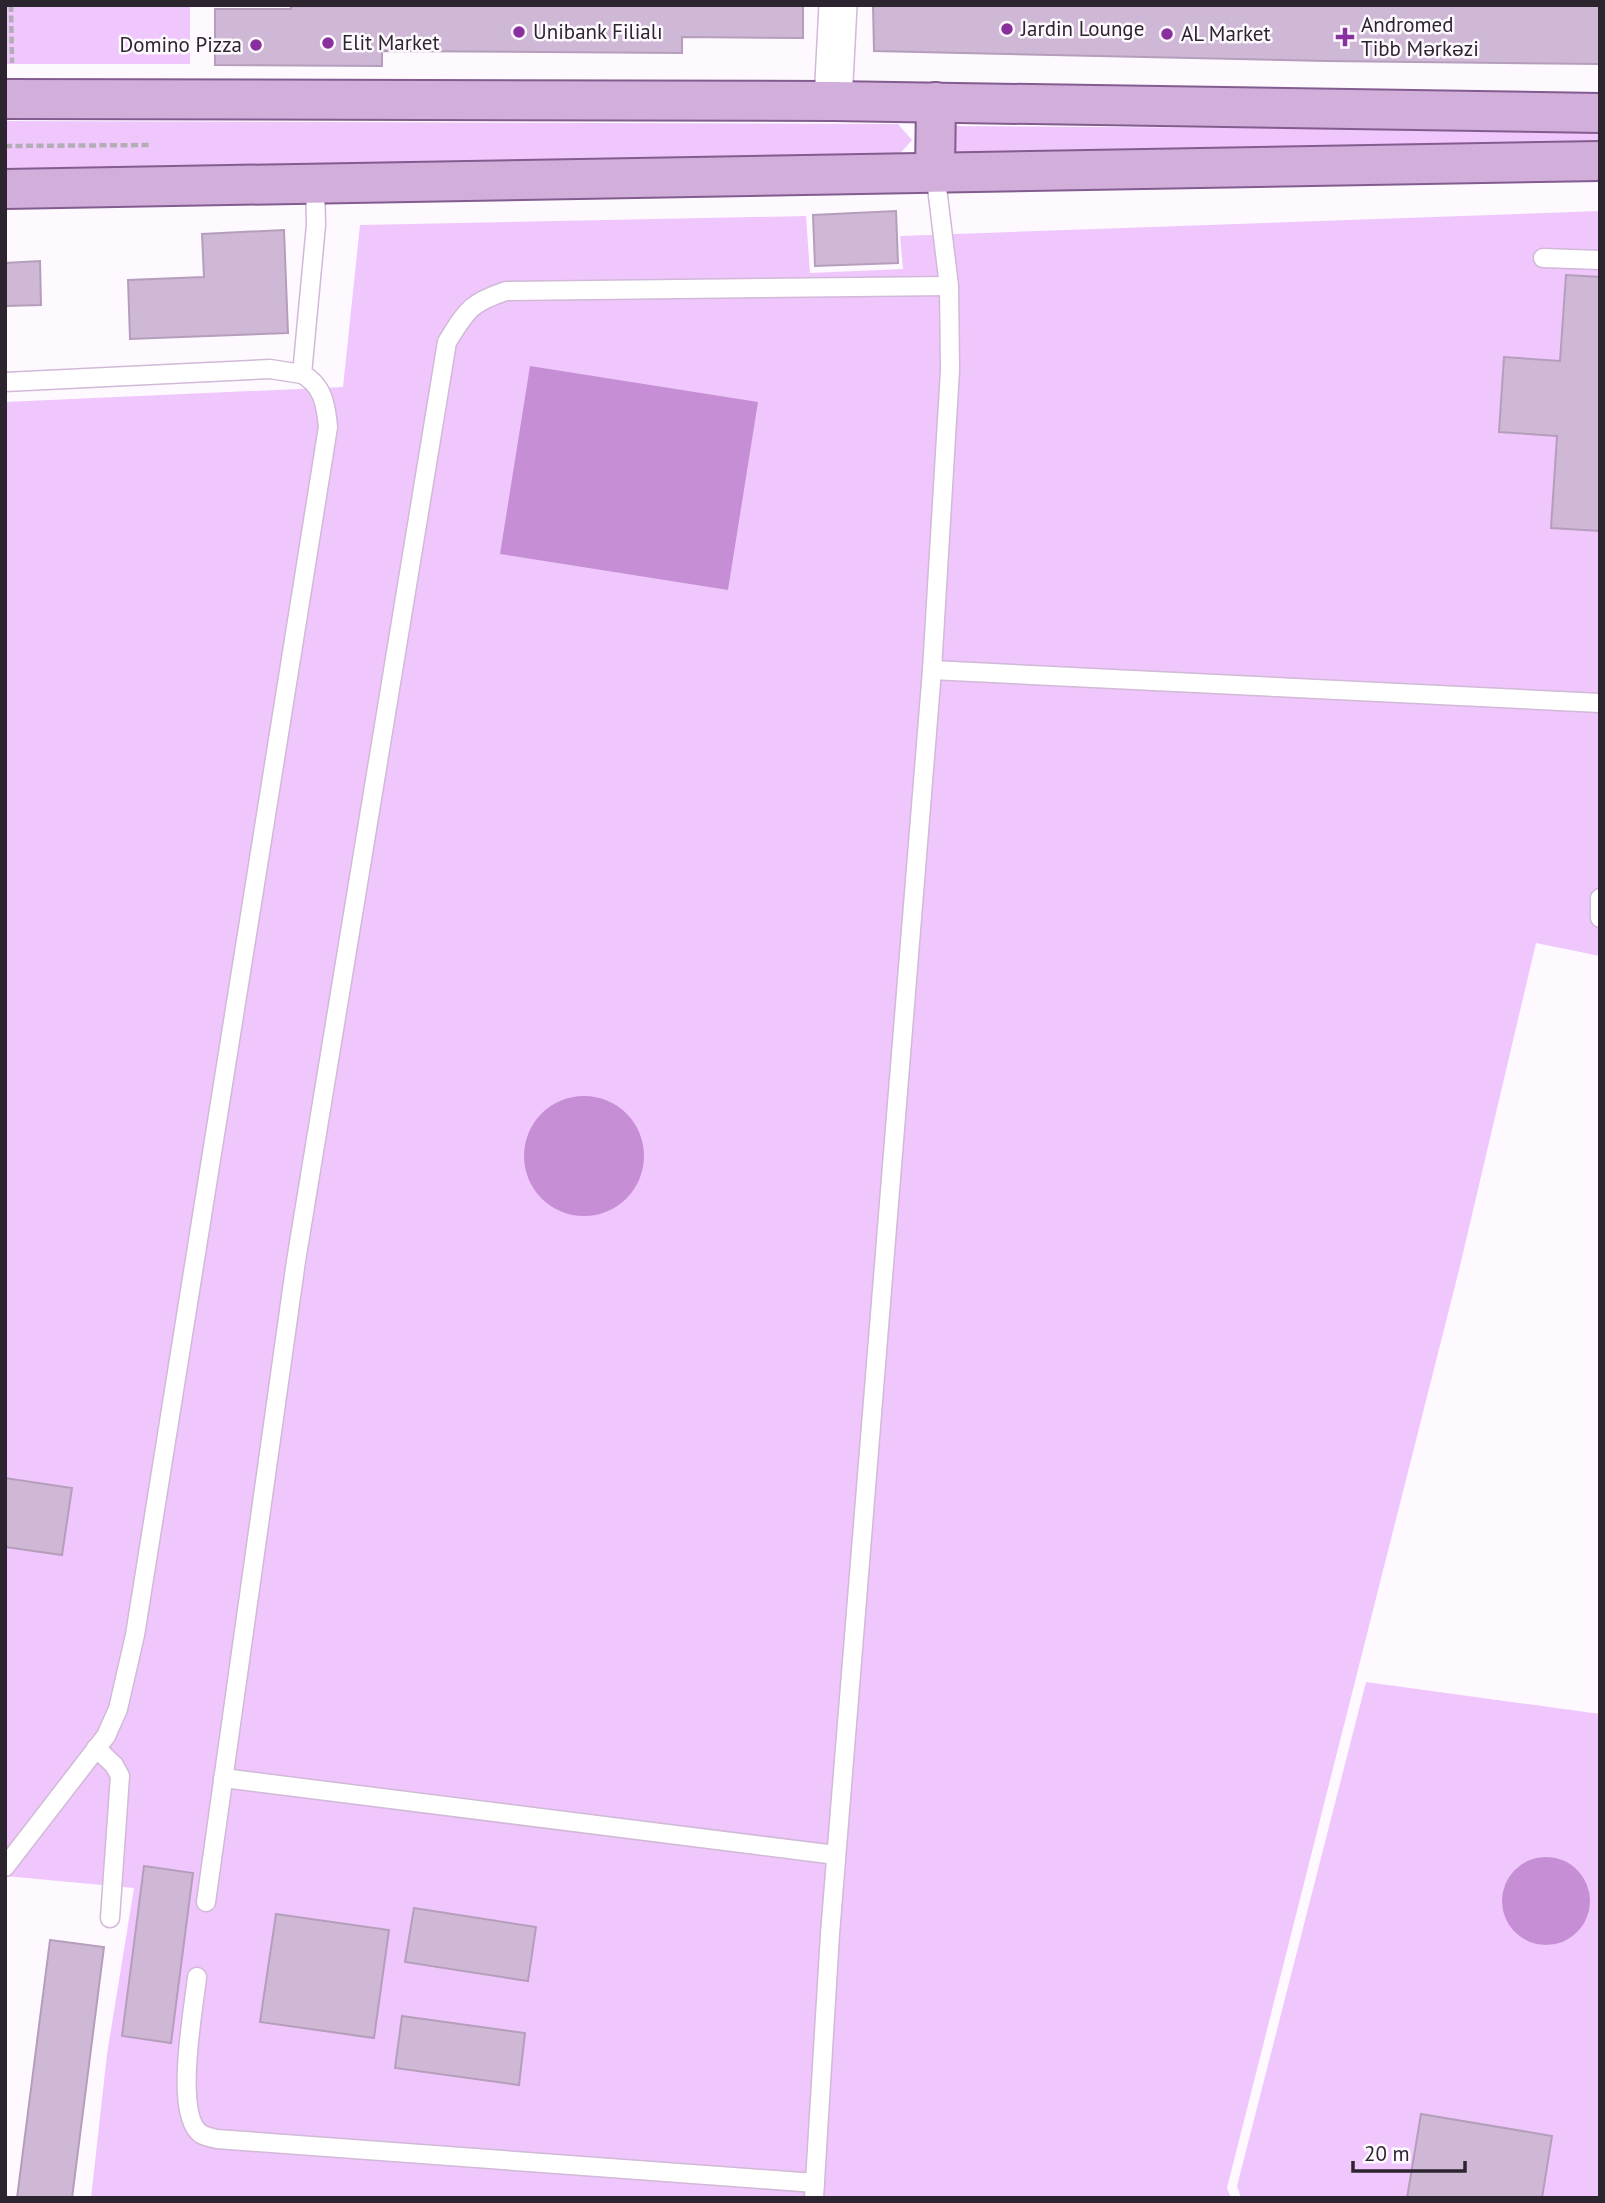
<svg xmlns="http://www.w3.org/2000/svg" width="1605" height="2203" font-family="'PT Sans',sans-serif">
<style>
.green{fill:#f0c7fc}
.water{fill:#c68fd5}
.building{fill:#cfb8d6;stroke:#b59ebb;stroke-width:2}
.lines{fill:none;stroke-linecap:round;stroke-linejoin:round}
.service-casing{stroke:#d1b9d7;stroke-width:21}
.minor-casing{stroke:#d1b9d7;stroke-width:40}
.primary-casing{stroke:#835c8f;stroke-width:42}
.path{stroke:#b3adb5;stroke-width:4.5;stroke-dasharray:7 3.5;stroke-linecap:butt}
.service{stroke:#fff;stroke-width:18}
.minor{stroke:#fff;stroke-width:37}
.primary{stroke:#d1afda;stroke-width:38}
.poi-dot{fill:#88319e;stroke:#fef9ff;stroke-width:2.5}
.labels{text-anchor:middle;stroke-width:5;stroke-linejoin:round;paint-order:stroke}
.poi-label{font-size:21px;fill:#2c242f;stroke:#fef9ff;text-anchor:start}
</style>
<rect width="100%" height="100%" fill="#fef9ff"/>
<g class="green">
<rect x="5" y="5" width="185" height="59"/>
<polygon points="5,121 898,124 912,140 898,156 5,171"/>
<polygon points="953,126 1578,130 1600,132 1600,142 954,156"/>
<polygon points="1600,211 1600,956 1536,943 1459,1270 1227,2188 1231,2198 91,2198 107,2054 134,1888 5,1876 5,402 343,387 360,225 806,216 810,273 903,269 900,236"/>
<polygon points="1366,1682 1600,1714 1600,2198 1241,2198 1237,2186"/>
</g>
<g class="water">
<polygon points="530,366 758,402 728,590 500,554"/>
<circle cx="584" cy="1156" r="60"/>
<circle cx="1546" cy="1901" r="44"/>
</g>
<g class="building">
<polygon points="291,5 803,5 803,38 682,37 682,53 382,51 382,66 215,65 215,9 291,9"/>
<polygon points="873,5 1600,5 1600,64 1326,61 874,51"/>
<polygon points="896,211 898,263 815,266 813,215"/>
<polygon points="284,230 288,333 130,339 128,280 204,277 202,234"/>
<polygon points="40,261 41,305 5,306 5,263"/>
<polygon points="1566,275 1600,277 1600,531 1551,528 1557,436 1499,432 1504,357 1560,361"/>
<polygon points="5,1478 72,1488 62,1555 5,1547"/>
<polygon points="144,1866 193,1873 171,2043 122,2036"/>
<polygon points="414,1908 536,1927 528,1981 405,1962"/>
<polygon points="276,1914 389,1930 374,2038 260,2022"/>
<polygon points="50,1940 104,1947 72,2198 17,2198"/>
<polygon points="402,2016 525,2033 519,2085 395,2068"/>
<polygon points="1421,2114 1552,2136 1542,2198 1407,2198"/>
</g>
<g class="lines">
<g class="service-casing">
<g id="service">
<polyline points="1543,258 1600,260"/>
<polyline points="5,382 270,369 302,374 316,225 315,182"/>
<polyline points="932,670 1600,703"/>
<polyline points="1600,898 1600,918"/>
<polyline points="96,1748 114,1765 120,1776 110,1918"/>
<polyline points="223,1778 836,1855"/>
<path d="M 5,1867 L 106,1736 L 118,1709 L 135,1635 L 328,427 C 326,405 323,385 302,374"/>
<path d="M 206,1902 L 296,1261 L 447,342 C 467,310 470,303 506,291 L 949,286"/>
<path d="M 197,1977 C 194,2008 173,2115 201,2134 C 205,2136 212,2138 217,2139 L 815,2183"/>
<polyline points="814,2198 830,1934 932,670 950,370 949,286 935,171"/>
</g>
</g>
<g class="minor-casing">
<polyline id="minor" points="833,101 838,5"/>
</g>
<g class="primary-casing">
<g id="primary">
<polyline points="5,99 833,101 1600,113"/>
<polyline points="935,171 936,102"/>
<polyline points="5,189 1600,161"/>
</g>
</g>
<g class="path">
<polyline points="11,5 12,63"/>
<polyline points="5,146 152,145"/>
</g>
<use href="#service" class="service"/>
<use href="#minor" class="minor"/>
<use href="#primary" class="primary"/>
</g>
<g class="poi-dot">
<circle cx="1007" cy="29" r="7"/>
<circle cx="519" cy="32" r="7"/>
<circle cx="1167" cy="34" r="7"/>
<path d="M1341.5 26.5h7v7h7v7h-7v7h-7v-7h-7v-7h7z"/>
<circle cx="328" cy="43" r="7"/>
<circle cx="256" cy="45" r="7"/>
</g>
<g class="labels">
<g class="poi-label">
<text x="1361" y="32">Andromed<tspan x="1361" dy="24">Tibb Mərkəzi</tspan></text>
<text x="1021" y="36">Jardin Lounge</text>
<text x="533" y="39">Unibank Filialı</text>
<text x="1181" y="41">AL Market</text>
<text x="342" y="50">Elit Market</text>
<text x="242" y="52" text-anchor="end">Domino Pizza</text>
</g>
</g>
<rect width="1605" height="2203" fill="none" stroke="#2c242f" stroke-width="14"/>
<path d="M1353 2161v10h112v-10" fill="none" stroke="#2c242f" stroke-width="3.5"/>
<text x="1364" y="2161" font-size="21" fill="#2c242f" stroke="#fef9ff" stroke-width="5" paint-order="stroke">20 m</text>
</svg>
